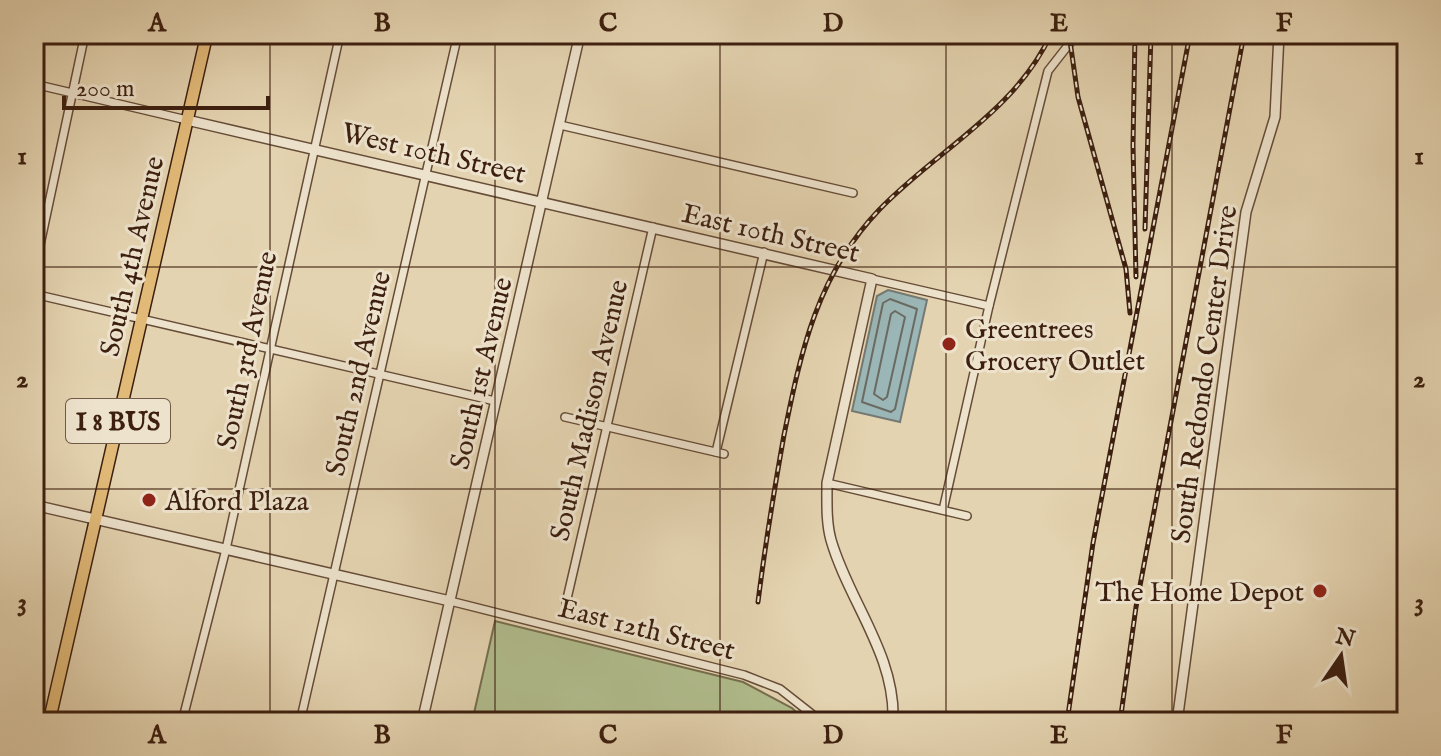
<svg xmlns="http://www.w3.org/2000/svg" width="1441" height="756" font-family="'IM FELL English',serif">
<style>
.green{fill:#b1bd8d;stroke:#766e4e;stroke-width:2}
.water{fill:#9ab6b6;stroke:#747a73;stroke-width:2}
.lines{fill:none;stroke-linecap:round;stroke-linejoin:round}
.shore{stroke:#6b6a62;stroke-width:2}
.minor-casing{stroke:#664c37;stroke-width:10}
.tertiary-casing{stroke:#664c37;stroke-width:12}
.primary-casing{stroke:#3c1f0f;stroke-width:14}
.minor{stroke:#ede2cc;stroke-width:7}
.tertiary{stroke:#ede2cc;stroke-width:9}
.primary{stroke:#e2ba78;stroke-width:11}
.rail-casing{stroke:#3c1f0f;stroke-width:5}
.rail{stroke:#ede2cc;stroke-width:2;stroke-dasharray:6;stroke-linecap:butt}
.grid{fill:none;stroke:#3c1f0f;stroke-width:2;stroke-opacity:0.55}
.poi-dot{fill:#8f2418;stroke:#ede2cc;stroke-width:3}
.labels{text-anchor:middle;stroke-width:6;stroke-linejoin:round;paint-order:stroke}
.shield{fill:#ede2cc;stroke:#715a48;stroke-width:2}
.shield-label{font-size:26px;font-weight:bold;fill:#3c1f0f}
.street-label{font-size:28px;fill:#3c1f0f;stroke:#ede2cc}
.poi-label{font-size:28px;fill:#3c1f0f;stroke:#ede2cc;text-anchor:start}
.neatline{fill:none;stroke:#3c1f0f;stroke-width:3}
.grid-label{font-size:26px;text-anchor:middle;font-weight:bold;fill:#3c1f0f}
</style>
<rect width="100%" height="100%" fill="#e4d3b0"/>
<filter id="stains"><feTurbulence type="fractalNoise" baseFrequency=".0025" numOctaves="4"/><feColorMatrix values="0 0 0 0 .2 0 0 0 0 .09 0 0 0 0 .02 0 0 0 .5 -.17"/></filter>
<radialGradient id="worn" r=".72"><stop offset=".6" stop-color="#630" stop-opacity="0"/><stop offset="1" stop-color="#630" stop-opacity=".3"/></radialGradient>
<polygon class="green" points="495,621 743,682 792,708 807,722 472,722"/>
<polygon class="water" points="888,290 927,300 900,422 852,411 877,296"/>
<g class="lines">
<g class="shore">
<polygon points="890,299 917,309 895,409 891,412 862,402 883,303"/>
<polygon points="895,311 905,317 887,397 883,400 874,394 891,314"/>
</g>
<g class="minor-casing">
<g id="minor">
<polyline points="34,84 187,120"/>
<polyline points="560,125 853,193"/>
<polyline points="34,273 85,34"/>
<polyline points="872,279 989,306"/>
<polyline points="34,294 495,401"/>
<polyline points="565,417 724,454"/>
<polyline points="716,452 764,252"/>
<polyline points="827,483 967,516"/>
<polyline points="943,510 989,306 1048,71 1077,34"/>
<polyline points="450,601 744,675 780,689 822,722"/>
<polyline points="566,603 653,227"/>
<polyline points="34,717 57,722"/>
<polyline points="182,722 226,549 340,34"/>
<polyline points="300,722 458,34"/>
</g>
</g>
<g class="tertiary-casing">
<g id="tertiary">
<path d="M 187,120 L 872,279 L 827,483 C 827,502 826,522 831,540 C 849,602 896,655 893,722"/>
<polyline points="34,505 450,601"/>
<polyline points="422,722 580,34"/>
<polyline points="1177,722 1246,212 1275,117 1279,34"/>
</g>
</g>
<g class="primary-casing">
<polyline id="primary" points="49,722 207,34"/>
</g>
<use href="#minor" class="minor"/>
<use href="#tertiary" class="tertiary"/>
<use href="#primary" class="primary"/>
<g class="rail-casing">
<g id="rail">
<polyline points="1069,34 1078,97 1126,269 1130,313"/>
<polyline points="1135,34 1133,145 1136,277"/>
<polyline points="1145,229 1151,34"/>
<path d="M 758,602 C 765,546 774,491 784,435 C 801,351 817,275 879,210 C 937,150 1015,112 1051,34"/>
<polyline points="1067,722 1093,543 1190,34"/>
<polyline points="1120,722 1136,607 1244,34"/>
</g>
</g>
<use href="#rail" class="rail"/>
</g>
<path class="grid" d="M 270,34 L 270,722M 495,34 L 495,722M 720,34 L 720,722M 946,34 L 946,722M 1172,34 L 1172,722M 34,267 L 1407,267M 34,489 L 1407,489"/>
<g class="poi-dot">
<circle cx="949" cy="344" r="8"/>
<circle cx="149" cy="500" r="8"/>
<circle cx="1320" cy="591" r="8"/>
</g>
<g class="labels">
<rect class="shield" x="66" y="399" width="104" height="44" rx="6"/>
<g class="shield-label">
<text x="118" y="430">I 8 BUS</text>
</g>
<g class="street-label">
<text transform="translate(434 152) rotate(13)" y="10">West 10th Street</text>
<text transform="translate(771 232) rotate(13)" y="10">East 10th Street</text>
<text transform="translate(131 256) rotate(-77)" y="10">South 4th Avenue</text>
<text transform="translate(246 350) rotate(-78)" y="10">South 3rd Avenue</text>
<text transform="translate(357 373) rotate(-77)" y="10">South 2nd Avenue</text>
<text transform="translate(480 373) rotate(-77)" y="10">South 1st Avenue</text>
<text transform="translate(1203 374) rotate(-82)" y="10">South Redondo Center Drive</text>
<text transform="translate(588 410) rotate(-77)" y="10">South Madison Avenue</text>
<text transform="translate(647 628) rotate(14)" y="10">East 12th Street</text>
</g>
<g class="poi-label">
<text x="965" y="338">Greentrees<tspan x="965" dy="32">Grocery Outlet</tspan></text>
<text x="165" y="510">Alford Plaza</text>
<text x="1304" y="601" text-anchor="end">The Home Depot</text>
</g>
</g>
<rect width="1441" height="756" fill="none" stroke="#e4d3b0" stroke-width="88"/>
<g transform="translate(1341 656) rotate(13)" stroke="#ede2cc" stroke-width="6" paint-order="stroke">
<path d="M0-6L14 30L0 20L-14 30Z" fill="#3c1f0f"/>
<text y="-12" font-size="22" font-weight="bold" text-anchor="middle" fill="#3c1f0f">N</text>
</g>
<path d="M64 96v12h204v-12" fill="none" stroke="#3c1f0f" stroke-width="4"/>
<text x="76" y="96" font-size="24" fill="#3c1f0f" stroke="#ede2cc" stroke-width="6" paint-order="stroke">200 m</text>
<rect x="44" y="44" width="1353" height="668" class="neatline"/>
<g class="grid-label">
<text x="157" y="31">A</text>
<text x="382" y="31">B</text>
<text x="608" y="31">C</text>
<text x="833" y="31">D</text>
<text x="1059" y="31">E</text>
<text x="1284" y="31">F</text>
<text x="22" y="164">1</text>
<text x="1419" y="164">1</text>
<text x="22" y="387">2</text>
<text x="1419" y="387">2</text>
<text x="22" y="610">3</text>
<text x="1419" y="610">3</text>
<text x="157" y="743">A</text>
<text x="382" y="743">B</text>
<text x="608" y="743">C</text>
<text x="833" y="743">D</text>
<text x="1059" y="743">E</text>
<text x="1284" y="743">F</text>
</g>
<rect width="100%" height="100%" filter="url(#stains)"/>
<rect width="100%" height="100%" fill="url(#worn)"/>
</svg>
